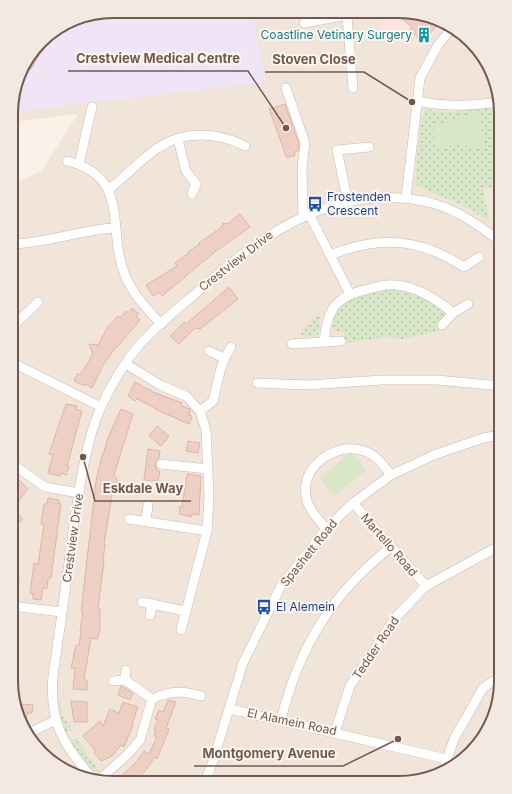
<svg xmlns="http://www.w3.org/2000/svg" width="512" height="794" font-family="Inter,sans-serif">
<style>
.residential{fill:#f1e4d8}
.commercial{fill:#f9e4de}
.education{fill:#efe5f7}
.grass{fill:url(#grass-dots)}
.green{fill:#d7e7c8}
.building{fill:#edd0c3;stroke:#deb6a5}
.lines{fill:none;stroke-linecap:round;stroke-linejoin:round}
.minor-casing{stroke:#cbbab0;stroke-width:10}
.minor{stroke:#fff;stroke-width:9}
.labels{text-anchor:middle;stroke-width:4;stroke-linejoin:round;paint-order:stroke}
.culture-label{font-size:12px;fill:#0d838f;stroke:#fdf6ef;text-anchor:end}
.transit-label{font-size:12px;fill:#164399;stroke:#fdf6ef;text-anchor:start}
.street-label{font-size:12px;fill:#72594f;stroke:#fdf6ef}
.rim{fill:none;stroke:#72594f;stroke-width:2}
.leader{fill:none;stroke:#72594f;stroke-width:1.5}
.callout-dot{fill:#72594f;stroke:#fdf6ef;stroke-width:1.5}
.callout-label{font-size:13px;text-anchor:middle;font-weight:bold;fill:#72594f;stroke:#fdf6ef;stroke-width:4;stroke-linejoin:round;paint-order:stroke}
</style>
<defs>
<pattern id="grass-dots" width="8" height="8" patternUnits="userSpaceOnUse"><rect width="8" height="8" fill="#d7e7c8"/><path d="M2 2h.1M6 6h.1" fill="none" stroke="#b3bea5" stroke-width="1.8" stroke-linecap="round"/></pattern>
</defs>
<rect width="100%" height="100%" fill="#faf2e9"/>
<polygon class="residential" points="113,11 419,13 461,32 493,74 501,113 501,688 484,738 438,775 399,783 100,782 51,762 19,720 11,681 12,184 41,171 78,114 12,122 12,100 25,62 46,36 80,17"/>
<polygon class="commercial" points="376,13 419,13 441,23 425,48 383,43"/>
<polygon class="education" points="113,11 252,12 266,82 12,112 12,100 25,62 46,36 80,17"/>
<g class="grass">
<polygon points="500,107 501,153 494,154 500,185 483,190 489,221 469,208 415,185 420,128 425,109 448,112"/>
<polygon points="382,288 412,291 444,310 444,316 439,331 402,339 387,337 345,343 344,332 336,331 333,327 334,313 354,296"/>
<polygon points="321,312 318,335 305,337 300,334"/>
<polygon points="57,698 59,698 62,714 73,731 65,733 61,722"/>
<polygon points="76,738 100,773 92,771 69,742"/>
</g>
<g class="green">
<polygon points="480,112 484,148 453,145 438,150 434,138 434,125"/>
<polygon points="351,453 366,470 334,496 320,478"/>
</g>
<g class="building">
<polygon points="395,13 419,13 440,22 423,42 409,30 412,27"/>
<polygon points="42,41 46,44 31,69 21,74 25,62"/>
<polygon points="285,104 299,144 298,151 294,152 295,155 287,158 269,109"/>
<polygon points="240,214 250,227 216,251 162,296 159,292 153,296 146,285 177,266 175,263 189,253 188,252 200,244 199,243 222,227 223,223 227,224"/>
<polygon points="229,287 238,299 200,329 195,328 179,344 170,336 184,322 186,324"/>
<polygon points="132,308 139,314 136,316 140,320 117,347 116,347 103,365 92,388 86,384 84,386 74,381 78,373 80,375 93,354 89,344 98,345 107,328 118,316 120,318 126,311 128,313"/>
<polygon points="135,382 153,392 182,403 181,406 190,409 189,415 192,416 189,424 155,409 155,408 137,399 135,401 128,396"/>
<polygon points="66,404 77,406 76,409 82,411 67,466 69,466 66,475 61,473 60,476 48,473 53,455 49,454"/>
<polygon points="121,409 133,414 114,475 118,481 114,484 104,544 105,544 103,560 104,561 98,608 100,609 100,630 97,639 91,638 84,680 87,680 87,690 73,689 75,668 71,668 76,645 79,645 81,632 80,632 83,612 81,612 96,481 102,455 103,455 108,438"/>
<polygon points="157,426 169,436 161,446 149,436"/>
<polygon points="188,441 200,443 198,453 186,451"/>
<polygon points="148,449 160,451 159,458 155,464 157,471 160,471 158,481 144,480"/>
<polygon points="187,474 201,476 199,515 192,514 191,517 179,514 180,506 182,507"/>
<polygon points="16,477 28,489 15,505 11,502 11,482"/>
<polygon points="48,498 59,500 58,503 61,504 51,578 48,578 47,588 43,588 41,600 33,599 33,594 30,593 34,563 38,564 44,525 41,524 44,504 47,504"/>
<polygon points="11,507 23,519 11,531"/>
<polygon points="11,577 19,578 18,592 11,591"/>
<polygon points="121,686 133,693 130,700 118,695"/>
<polygon points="168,700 176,702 166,728 169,729 157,759 155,757 145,771 138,778 142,782 115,782 136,762 144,751 149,754 157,737 154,736 156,730 154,729 158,720 155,719 159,710 163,712"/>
<polygon points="71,701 87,702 87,722 74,722"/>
<polygon points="123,702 138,707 132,724 133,725 124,747 121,745 112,756 101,761 94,753 96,751 83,736 100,721 103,726 110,709 119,713"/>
<polygon points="21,704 33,705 32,713 27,713 27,717 20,716"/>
</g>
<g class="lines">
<g class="minor-casing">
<g id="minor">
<polyline points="347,16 353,88"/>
<polyline points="304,23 358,13"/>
<polyline points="286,88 305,143 302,167 303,216"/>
<path d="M 417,101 C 448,107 467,106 499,102"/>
<polyline points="178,139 186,171 196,184"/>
<path d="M 67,161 C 132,177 106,229 125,275 C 133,295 147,309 161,324"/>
<polyline points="79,164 92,107"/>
<path d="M 109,189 C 126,177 140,159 158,148 C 184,130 218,132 245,146"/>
<polyline points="192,194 196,184"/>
<polyline points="406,198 420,78 438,45 452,28"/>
<polyline points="348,202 337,150 369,147"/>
<polyline points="309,214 350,294"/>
<path d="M 12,244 C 47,243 80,230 114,228"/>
<path d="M 330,255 C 380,236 418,237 464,267 L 479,257"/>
<polyline points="442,325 453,313"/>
<polyline points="12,327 38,302"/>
<polyline points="324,342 341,341"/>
<path d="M 292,344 L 324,342 C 327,311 334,297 365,290 C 372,288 379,286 386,285 C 410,283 435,298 453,313 L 468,304"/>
<polyline points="209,351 224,358"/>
<polyline points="11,362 101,407"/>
<polyline points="126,364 160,385 186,396 200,411 206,430 209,496 207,531 181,630"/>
<polyline points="257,383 307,385 382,380 437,380 501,386"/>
<path d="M 200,411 L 213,401 C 219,380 218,367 231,347"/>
<polyline points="11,463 45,487 79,493"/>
<polyline points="161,464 208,469"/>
<polyline points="353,503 426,586"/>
<polyline points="129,519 207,531"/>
<polyline points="146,521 148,505"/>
<path d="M 326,529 C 319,520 310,511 307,501 C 297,468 335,441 364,451 C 377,455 383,465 391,475"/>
<polyline points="142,602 185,611"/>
<polyline points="11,606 62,612"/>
<polyline points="150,615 152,604"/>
<polyline points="125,680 126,670"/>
<path d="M 113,681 L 125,680 L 152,699 C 169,691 183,690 201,696"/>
<polyline points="230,709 447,759"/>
<path d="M 281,720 C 299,647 332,593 391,547"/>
<polyline points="335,732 350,686 395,618 426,586 501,545"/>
<polyline points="29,733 56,720"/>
<polyline points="443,771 454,739 483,688 501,676"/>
<path d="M 94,780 C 64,746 49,723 53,676 C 60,628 67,579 73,531 C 79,492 85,442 101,407 C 112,384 127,357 145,339 C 160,323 177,309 194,295 C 260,234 340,178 435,204 C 459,211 481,227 501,242"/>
<polyline points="98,781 128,754 140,740 152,699"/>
<polyline points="205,782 213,761 243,663 281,586 326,529 353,503 391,475 434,455 483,438 501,435"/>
</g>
</g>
<use href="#minor" class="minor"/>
</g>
<defs>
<g id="building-bare" transform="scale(1.2)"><path d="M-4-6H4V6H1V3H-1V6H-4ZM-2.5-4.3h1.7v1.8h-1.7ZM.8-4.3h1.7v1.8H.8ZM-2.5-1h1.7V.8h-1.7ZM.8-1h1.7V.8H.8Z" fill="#0f9aa8" stroke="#fdf6ef" stroke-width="2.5" paint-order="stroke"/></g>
<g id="bus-bare" transform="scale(1.2)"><path d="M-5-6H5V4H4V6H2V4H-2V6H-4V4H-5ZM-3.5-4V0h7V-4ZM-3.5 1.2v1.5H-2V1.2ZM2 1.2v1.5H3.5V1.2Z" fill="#1a4fb4" stroke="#fdf6ef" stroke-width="2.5" paint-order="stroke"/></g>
</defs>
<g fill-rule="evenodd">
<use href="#building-bare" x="424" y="35"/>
<use href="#bus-bare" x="315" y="204"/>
<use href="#bus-bare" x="264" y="607"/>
</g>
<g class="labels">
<g class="culture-label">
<text x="412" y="39">Coastline Vetinary Surgery</text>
</g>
<g class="transit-label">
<text x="327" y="201">Frostenden<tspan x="327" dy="14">Crescent</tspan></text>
<text x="276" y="611">El Alemein</text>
</g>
<g class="street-label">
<text transform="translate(236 261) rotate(-38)" y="4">Crestview Drive</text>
<text transform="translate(73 538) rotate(-82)" y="4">Crestview Drive</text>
<text transform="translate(389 545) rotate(49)" y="4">Martello Road</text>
<text transform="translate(309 553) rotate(-51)" y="4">Spashett Road</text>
<text transform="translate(376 648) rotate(-56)" y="4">Tedder Road</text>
<text transform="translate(292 722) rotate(12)" y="4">El Alamein Road</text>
</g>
</g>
<path d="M0 0H512V794H0ZM113 18H399A95 95 0 0 1 494 113V681A95 95 0 0 1 399 776H113A95 95 0 0 1 18 681V113A95 95 0 0 1 113 18Z" fill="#f2e9e2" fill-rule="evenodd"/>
<path class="rim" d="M113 18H399A95 95 0 0 1 494 113V681A95 95 0 0 1 399 776H113A95 95 0 0 1 18 681V113A95 95 0 0 1 113 18Z"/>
<path class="leader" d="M286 128L248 71H68M412 102L364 72H265M83 457L95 501H191M398 739L343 766H194"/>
<g class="callout-dot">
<circle cx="286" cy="128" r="4"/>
<circle cx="412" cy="102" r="4"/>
<circle cx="83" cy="457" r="4"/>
<circle cx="398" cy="739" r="4"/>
</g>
<g class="callout-label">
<text x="158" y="63">Crestview Medical Centre</text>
<text x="314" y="64">Stoven Close</text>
<text x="143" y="493">Eskdale Way</text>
<text x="269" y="758">Montgomery Avenue</text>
</g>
</svg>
